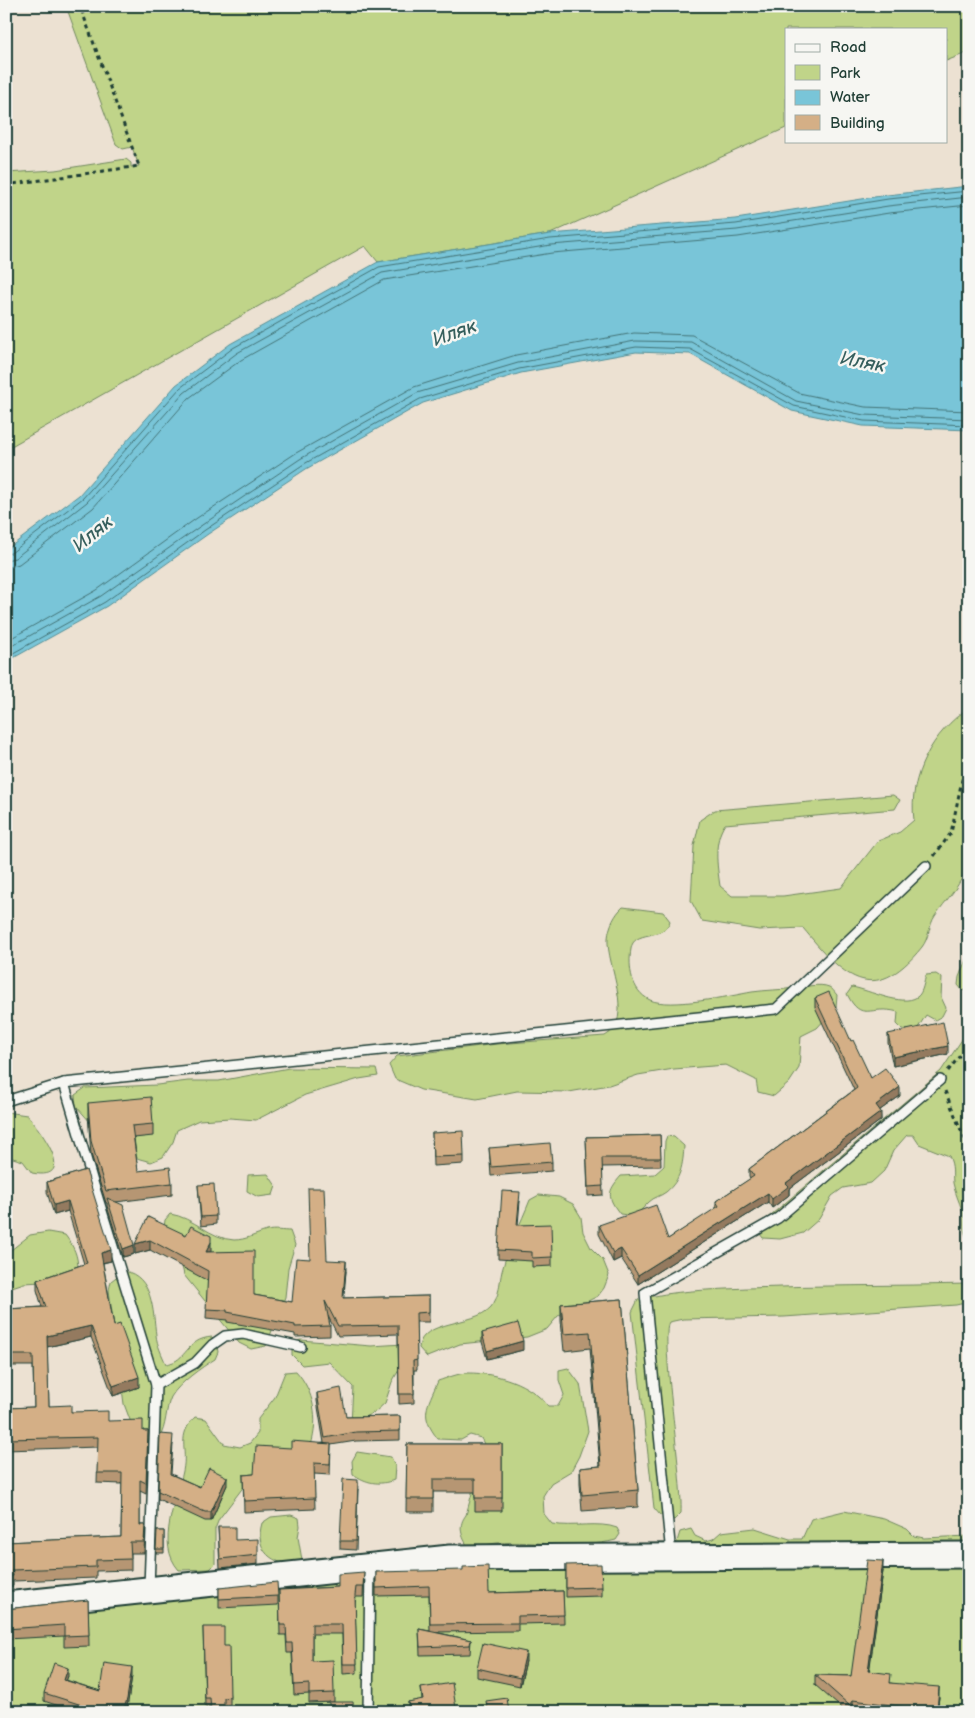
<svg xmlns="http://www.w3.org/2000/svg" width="975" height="1718" font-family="'Balsamiq Sans',sans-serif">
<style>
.green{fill:#c0d489;stroke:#70885e}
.water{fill:#79c5d8;stroke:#558f96}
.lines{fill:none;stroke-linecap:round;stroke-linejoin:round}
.shore{stroke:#437376;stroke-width:1}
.lane-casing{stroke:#1f3d34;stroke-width:12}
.secondary-casing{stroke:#1f3d34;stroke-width:29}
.path{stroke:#1f3d34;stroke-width:3;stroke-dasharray:4 4;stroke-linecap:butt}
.lane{stroke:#f6f6f2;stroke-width:9}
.secondary{stroke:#f6f6f2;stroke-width:25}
.wall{fill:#b69673;stroke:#1f3d34}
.shaded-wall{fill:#947a5e;stroke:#1f3d34}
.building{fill:#d4af86;stroke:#1f3d34}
.labels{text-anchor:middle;stroke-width:5;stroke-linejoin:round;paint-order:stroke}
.water-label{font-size:19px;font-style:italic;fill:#365f5d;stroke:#f6f6f2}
</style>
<rect width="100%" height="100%" fill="#ece1d2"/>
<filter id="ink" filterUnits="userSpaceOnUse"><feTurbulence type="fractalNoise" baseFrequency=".02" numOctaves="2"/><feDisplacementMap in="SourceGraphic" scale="10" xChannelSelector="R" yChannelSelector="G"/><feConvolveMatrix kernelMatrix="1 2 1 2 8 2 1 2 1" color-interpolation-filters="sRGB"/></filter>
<g filter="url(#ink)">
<g class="green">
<polygon points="66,6 969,6 969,52 946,61 946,29 786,29 786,128 550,234 378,262 365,246 6,449 6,173 55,170 126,159 131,163 131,167 139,166 132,147 123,149 116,144"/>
<path d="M 969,708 C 969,741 969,774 969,807 C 969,822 970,838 969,853 C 966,882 950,894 935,916 C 929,925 929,938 922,947 C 872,1009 842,975 803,928 L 759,930 L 702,921 L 691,901 L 694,846 L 700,820 L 715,810 L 893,795 L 900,800 L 895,809 L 725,824 C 713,842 717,865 720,886 L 732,896 L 783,896 L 841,888 L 878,841 L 900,832 L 914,820 C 908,777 933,731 969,708 Z"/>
<path d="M 623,907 L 663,912 L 670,921 C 664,941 633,929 631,949 C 628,967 631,991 650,1000 C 670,1009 730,996 752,992 C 766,990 781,990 795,988 C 804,987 820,983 829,987 C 832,988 835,993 837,995 L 836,1007 L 817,1028 L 801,1036 L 799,1068 L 789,1083 L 774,1096 L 758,1092 L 756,1080 L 726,1065 L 674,1069 L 638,1075 L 609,1085 L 569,1092 L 517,1091 L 477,1099 L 421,1090 L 395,1079 L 389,1065 L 397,1056 L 497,1044 L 605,1036 C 636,1020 606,964 608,938 C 609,926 615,914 623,907 Z"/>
<polygon points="969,952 969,988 963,991 958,985 959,977"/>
<path d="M 936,974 L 942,978 L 941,997 L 946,1008 L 942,1016 L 935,1020 L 926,1015 L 916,1031 L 902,1029 L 897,1024 L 898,1012 C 870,1004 862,1024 847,994 L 852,987 C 869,990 902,1007 917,997 C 923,993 924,981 926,975 Z"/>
<path d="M 969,1029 L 969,1092 L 966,1101 L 969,1120 L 969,1241 C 961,1231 965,1221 962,1210 C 959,1201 955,1193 953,1183 C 952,1171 954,1167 949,1156 L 919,1144 L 913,1135 L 907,1135 L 893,1151 L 884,1171 L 871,1183 L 843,1188 L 832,1196 L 819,1219 L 803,1233 L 780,1239 L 763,1238 L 760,1234 L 765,1220 L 941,1071 Z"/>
<polygon points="289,1068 376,1069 378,1076 359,1079 305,1095 256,1120 230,1118 199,1120 177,1130 173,1142 163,1157 151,1162 140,1159 115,1150 76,1106 75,1095 85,1088 157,1085 188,1081 219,1081"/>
<path d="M 6,1112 L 27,1115 C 39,1128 80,1182 32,1173 L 23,1161 L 6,1156 Z"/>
<path d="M 667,1136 L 674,1137 L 684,1146 C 683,1164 681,1180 666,1192 C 661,1196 654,1197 649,1202 C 638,1213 637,1217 620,1214 C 607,1197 607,1192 621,1176 L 655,1174 L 664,1166 L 665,1141 Z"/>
<polygon points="268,1174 276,1186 273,1195 258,1197 247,1191 248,1175"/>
<path d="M 539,1195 L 559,1197 L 573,1204 L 581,1217 L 583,1232 L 591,1248 L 603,1260 L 609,1275 L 604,1288 L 598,1296 L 558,1316 L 547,1329 L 527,1337 L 460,1344 L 427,1357 L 419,1348 C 421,1319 473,1327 491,1307 C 500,1296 499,1284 502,1271 C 508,1247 521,1223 530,1200 Z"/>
<path d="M 170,1214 C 193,1217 211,1239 234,1240 C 246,1240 256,1234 267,1231 C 274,1229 283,1231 290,1231 L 295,1245 L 288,1268 L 285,1297 L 266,1346 L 251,1349 L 239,1343 L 184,1275 L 175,1235 L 164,1228 L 165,1220 Z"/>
<path d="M 48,1232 L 65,1235 C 74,1247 78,1255 78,1270 L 42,1282 L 24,1283 L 6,1289 L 6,1254 L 30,1235 Z"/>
<path d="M 124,1271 C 153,1276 153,1311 156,1335 C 157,1345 162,1355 166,1364 C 188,1361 185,1339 212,1337 L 216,1341 L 218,1352 L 215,1359 C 202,1367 179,1383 171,1397 C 165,1410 167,1426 159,1438 L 148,1441 L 130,1420 L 124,1404 L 109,1290 L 111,1281 Z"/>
<path d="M 969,1284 L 969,1302 L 956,1305 L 784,1317 L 683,1319 L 669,1322 C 660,1337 683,1480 681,1513 L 674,1520 L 660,1515 L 654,1508 L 632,1312 L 638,1300 C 672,1290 712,1290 747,1288 C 821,1285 895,1286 969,1284 Z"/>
<polygon points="301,1340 371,1346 403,1344 411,1349 392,1382 385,1403 375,1412 351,1423 353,1387 329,1362 302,1365 292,1355 292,1342"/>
<path d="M 568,1368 L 580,1384 L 588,1431 L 579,1456 L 571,1471 L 551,1483 L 543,1496 L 544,1514 L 552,1524 C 573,1528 599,1521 617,1528 L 620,1534 L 616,1540 C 577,1550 537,1540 497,1543 C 486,1544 479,1548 467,1545 C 461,1535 458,1525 466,1515 L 485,1446 L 481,1438 L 470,1435 L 461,1440 L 438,1439 C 419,1415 427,1407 438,1381 C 447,1378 459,1373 468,1373 C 498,1373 529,1383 548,1406 L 558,1406 L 564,1395 L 559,1380 L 559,1370 Z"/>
<path d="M 296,1371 C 314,1391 319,1419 311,1445 L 251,1477 L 219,1519 L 215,1529 L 215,1564 L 210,1569 L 179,1570 C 155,1543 177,1501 183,1471 C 188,1448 176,1436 195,1417 L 206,1419 L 224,1444 L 240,1447 L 250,1443 L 258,1433 L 258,1419 L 275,1397 L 285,1372 Z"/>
<path d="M 357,1452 L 391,1457 L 395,1466 L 394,1480 C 379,1486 366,1483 353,1474 L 352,1461 Z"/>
<polygon points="844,1511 884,1519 907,1529 914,1536 924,1538 969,1536 969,1712 6,1712 6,1605 674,1551 680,1532 691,1529 695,1536 706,1541 713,1539 721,1532 755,1528 790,1539 802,1539 811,1519"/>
<path d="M 291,1515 L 299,1518 L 300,1526 L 298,1537 L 302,1560 L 299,1565 C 272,1565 254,1551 262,1523 L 271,1517 Z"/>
</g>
<polygon class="water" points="969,186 969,430 863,426 792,411 690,354 636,352 521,373 423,403 306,469 208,534 107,606 6,662 6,550 79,495 176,385 230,344 378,262 550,234 736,219 887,195"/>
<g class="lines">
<g class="shore">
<polyline points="6,554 11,553 83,498 180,388 233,348 379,267 550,239 736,224 888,199 969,191"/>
<polyline points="6,560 15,558 87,502 184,393 237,353 382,273 551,245 737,230 888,206 969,197"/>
<polyline points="6,568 19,564 93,508 189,398 241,360 384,280 552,253 738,237 889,213 969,205"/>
<polyline points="6,641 97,590 197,518 296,453 414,387 516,355 634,333 692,335 799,393 865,407 969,411"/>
<polyline points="6,649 101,596 202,525 300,459 417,393 518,363 635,341 691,342 796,401 864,415 969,419"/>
<polyline points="6,657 105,602 205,530 304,464 420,399 519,369 636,347 690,349 794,406 864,421 969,425"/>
</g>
<g class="lane-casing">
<g id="lane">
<polyline points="6,1101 64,1083"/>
<polyline points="156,1385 195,1363 212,1345 225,1336 243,1334 301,1347"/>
<polyline points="671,1554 645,1293 778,1218 940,1080"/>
<polyline points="149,1588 156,1385 93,1182 64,1083 776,1009 926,866"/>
<polyline points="368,1712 370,1567"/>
</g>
</g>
<g class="secondary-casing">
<polyline id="secondary" points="6,1605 450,1558 969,1555"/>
</g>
<g class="path">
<polyline points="6,185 139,166 80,6"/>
<polyline points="934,856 951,833 963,775 969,769"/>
<polyline points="948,1071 969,1044"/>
<polyline points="945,1091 969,1150"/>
</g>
<use href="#lane" class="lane"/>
<use href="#secondary" class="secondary"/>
</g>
<g class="wall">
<polygon points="815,998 851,1041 871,1078 900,1096 880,1110 881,1120 789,1189 789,1195 772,1208 768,1202 638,1284 621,1258 613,1262 599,1234 599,1225 668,1239 716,1209 716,1201 750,1179 749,1177 749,1169 854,1090 815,1007"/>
<polygon points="888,1034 948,1054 893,1066 888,1043"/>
<polygon points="88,1103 153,1124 153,1136 134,1138 138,1171 172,1183 172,1195 116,1202 134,1254 123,1257 107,1206 107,1203 106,1203 91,1154 88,1115"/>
<polygon points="432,1133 464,1156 464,1164 433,1166"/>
<polygon points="660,1135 661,1166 602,1167 603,1195 588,1196 586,1137"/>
<polygon points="489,1148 552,1162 552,1171 491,1176"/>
<polygon points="86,1170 111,1261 103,1263 114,1326 139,1387 113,1396 91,1337 47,1347 49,1406 143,1431 148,1431 146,1494 140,1491 140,1525 145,1525 144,1553 131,1553 131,1570 96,1571 96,1578 13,1581 13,1586 6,1587 6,1542 121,1537 122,1484 97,1483 98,1447 6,1450 6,1408 34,1407 33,1366 6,1366 6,1309 42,1307 37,1290 37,1280 84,1264 68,1211 54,1215 47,1192 47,1182"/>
<polygon points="198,1185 216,1216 216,1224 201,1226"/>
<polygon points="520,1201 518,1225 552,1257 552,1266 532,1267 532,1261 498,1259 498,1250"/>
<polygon points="148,1217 211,1252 254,1295 292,1302 327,1260 346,1271 343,1298 429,1296 429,1322 416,1322 417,1370 414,1370 414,1403 399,1404 398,1334 338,1336 328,1316 330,1326 330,1336 295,1337 295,1334 227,1322 227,1320 206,1318 208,1281 150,1250 135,1254"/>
<polygon points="622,1299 638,1490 638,1507 582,1511 580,1484 580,1468 600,1466 590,1348 564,1351 561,1321 561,1304"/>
<polygon points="482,1333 523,1350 487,1359 482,1342"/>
<polygon points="317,1393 346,1417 400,1416 400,1440 356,1441 331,1445 330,1475 314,1474 315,1509 244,1512 243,1475 254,1474 291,1448 324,1443 317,1401"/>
<polygon points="173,1444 171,1474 200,1487 227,1485 211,1521 205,1521 158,1499 158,1491"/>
<polygon points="407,1444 502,1444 502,1511 475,1511 475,1492 433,1492 433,1512 406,1512"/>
<polygon points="358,1489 356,1550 340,1549 340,1541"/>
<polygon points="218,1527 235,1540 258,1555 258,1564 220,1568"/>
<polygon points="157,1531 164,1531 164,1553 156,1553"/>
<polygon points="566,1565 602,1587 602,1596 566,1597"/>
<polygon points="883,1571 869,1671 891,1683 939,1697 937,1712 865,1712 853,1710 852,1712 846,1712 815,1685 815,1675 851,1676"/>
<polygon points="364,1572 363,1597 356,1597 355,1604 357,1673 343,1674 342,1634 312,1634 312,1661 334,1693 334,1702 309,1703 309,1694 294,1695 292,1653 287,1653 286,1635 280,1635 279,1590 338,1587"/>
<polygon points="376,1572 489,1593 563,1591 564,1623 518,1624 518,1631 435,1632 471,1640 470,1654 420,1655 419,1629 430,1631 429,1595 376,1596"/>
<polygon points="219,1588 278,1596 278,1605 219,1608"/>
<polygon points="88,1600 89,1646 64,1647 64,1636 6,1639 6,1609"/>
<polygon points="203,1627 224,1646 230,1697 230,1706 224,1706 224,1712 210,1712 210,1706 205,1707"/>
<polygon points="526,1661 520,1686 477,1677 477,1668"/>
<polygon points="68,1676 66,1680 100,1691 132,1676 126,1712 77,1712 44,1701 44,1693"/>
<polygon points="421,1688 456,1708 456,1712 409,1712 408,1702 422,1700"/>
</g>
<g class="shaded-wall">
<polygon points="948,1046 948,1054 893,1066 893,1057"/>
<polygon points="900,1087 900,1096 876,1113 876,1105"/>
<polygon points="881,1112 881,1120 789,1189 789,1195 772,1208 772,1199 786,1183"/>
<polygon points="768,1193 768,1202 638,1284 638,1275"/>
<polygon points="68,1201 68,1211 54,1215 54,1205"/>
<polygon points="150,1240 150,1250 135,1254 135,1244"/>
<polygon points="211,1242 211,1252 206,1252"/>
<polygon points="134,1245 134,1254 123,1257 123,1249"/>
<polygon points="621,1249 621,1258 613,1262 613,1253"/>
<polygon points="111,1250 111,1261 101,1263 101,1253"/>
<polygon points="346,1261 346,1271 343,1308 343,1298"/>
<polygon points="91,1326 91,1337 47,1347 47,1336"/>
<polygon points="523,1341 523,1350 487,1359 487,1351"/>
<polygon points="139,1377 139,1387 113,1396 113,1386"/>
<polygon points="227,1477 227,1485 211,1521 211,1512"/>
<polygon points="883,1561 883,1571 868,1681 868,1671"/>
<polygon points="526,1652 526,1661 520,1686 520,1678"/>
<polygon points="132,1667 132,1676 127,1708 126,1712 123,1712"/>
<polygon points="68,1668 68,1676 64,1688 64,1680"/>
<polygon points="939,1687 939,1697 937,1712"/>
<polygon points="853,1700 853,1710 852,1712 849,1712 849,1705"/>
</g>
<g class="building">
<polygon points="829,992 851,1041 853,1040 871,1078 885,1068 900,1087 876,1105 881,1112 786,1183 789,1186 772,1199 768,1193 638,1275 621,1249 613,1253 599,1225 656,1205 668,1239 719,1206 716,1201 754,1176 749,1169 857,1088 815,998"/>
<polygon points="943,1022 948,1046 893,1057 888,1034"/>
<polygon points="151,1097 153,1124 132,1126 138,1171 170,1167 172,1183 106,1191 91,1141 88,1103"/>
<polygon points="463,1131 464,1156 433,1157 432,1133"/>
<polygon points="660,1135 661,1158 602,1158 603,1186 588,1187 586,1137"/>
<polygon points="550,1143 552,1162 491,1167 489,1148"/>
<polygon points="86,1170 111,1250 101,1253 114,1326 120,1324 139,1377 113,1386 91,1326 47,1336 49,1406 71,1405 71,1412 108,1411 108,1421 143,1420 143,1431 148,1431 146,1483 140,1480 140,1525 145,1525 144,1542 130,1542 131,1559 96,1560 96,1567 12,1570 13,1576 6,1576 6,1542 121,1537 122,1473 97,1473 98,1437 6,1439 6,1408 34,1407 33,1355 6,1355 6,1309 46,1307 37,1280 87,1263 68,1201 54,1205 47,1182"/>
<polygon points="214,1184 216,1216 201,1217 198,1185"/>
<polygon points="308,1188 324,1188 327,1260 346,1261 343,1298 429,1296 429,1312 416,1313 417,1360 413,1361 414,1394 399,1394 398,1325 338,1326 325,1301 330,1326 295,1327 295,1325 227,1312 227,1310 206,1309 208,1271 150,1240 135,1244 148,1217 186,1235 191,1226 211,1236 211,1242 206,1252 254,1251 254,1295 292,1302 296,1258 310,1259"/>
<polygon points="502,1191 520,1192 517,1225 551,1224 552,1257 532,1258 532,1252 498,1250"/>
<polygon points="107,1198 123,1205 134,1245 123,1249"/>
<polygon points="622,1299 638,1490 582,1495 580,1468 601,1466 590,1332 564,1334 561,1304"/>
<polygon points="518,1323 523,1341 487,1351 482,1333"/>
<polygon points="341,1388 346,1417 400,1416 400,1431 356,1432 325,1438 317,1393"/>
<polygon points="160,1434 173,1435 170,1474 200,1487 209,1468 227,1477 211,1512 205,1512 158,1491"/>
<polygon points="291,1441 331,1444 330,1464 314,1463 315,1498 244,1501 243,1475 254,1474 256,1446 291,1448"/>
<polygon points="407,1444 502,1444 502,1498 475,1498 475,1479 433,1479 433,1499 406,1499"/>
<polygon points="343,1479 358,1480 356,1541 340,1541"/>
<polygon points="218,1527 235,1527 235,1540 258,1539 258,1555 220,1559"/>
<polygon points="157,1531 164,1531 164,1549 156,1549"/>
<polygon points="867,1560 883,1561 868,1671 891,1674 890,1683 939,1687 937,1711 853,1700 849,1705 815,1675 851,1676"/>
<polygon points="601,1564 602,1587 566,1588 566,1565"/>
<polygon points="488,1566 489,1593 563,1591 564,1615 518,1616 518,1623 430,1624 429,1586 376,1588 376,1572 463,1570 463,1567"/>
<polygon points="364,1572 363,1587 356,1587 355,1595 357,1664 343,1664 342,1624 312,1624 312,1661 333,1660 334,1693 309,1694 309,1684 294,1685 292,1643 287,1643 286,1625 280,1625 279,1590 338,1587 338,1574"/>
<polygon points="277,1582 278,1596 219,1599 219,1588"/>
<polygon points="88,1600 89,1635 64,1636 64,1625 6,1629 6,1609"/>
<polygon points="203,1627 224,1627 224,1646 229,1646 230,1697 224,1698 224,1712 211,1712 210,1698 205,1698"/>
<polygon points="419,1629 471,1640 470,1645 420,1647"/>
<polygon points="483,1643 526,1652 520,1678 477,1668"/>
<polygon points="54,1663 68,1668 64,1680 100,1691 104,1663 132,1667 127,1699 123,1712 104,1712 44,1693"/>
<polygon points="452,1683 456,1708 436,1711 436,1712 410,1712 408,1702 423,1699 421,1688"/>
<polygon points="507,1698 509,1712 488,1712 486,1701"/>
<polygon points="329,1702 353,1702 354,1712 329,1712"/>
</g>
</g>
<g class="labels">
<g class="water-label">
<text transform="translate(454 332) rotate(-20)" y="7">Иляк</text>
<text transform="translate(863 361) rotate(11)" y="7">Иляк</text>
<text transform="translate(92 533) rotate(-39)" y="7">Иляк</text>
</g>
</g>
<rect width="975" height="1718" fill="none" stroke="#f6f6f2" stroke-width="25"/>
<rect x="12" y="12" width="950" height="1693" fill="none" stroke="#1f3d34" stroke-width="2" filter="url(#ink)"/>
<rect x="785" y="28" width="162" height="115" fill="#f6f6f2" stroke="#a0aca6"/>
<rect x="795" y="44" width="25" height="8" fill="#f6f6f2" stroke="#a0aca6"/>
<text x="830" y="52" font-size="15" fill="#1f3d34">Road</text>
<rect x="795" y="65" width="25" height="15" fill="#c0d489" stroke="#a0aca6"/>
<text x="830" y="78" font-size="15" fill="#1f3d34">Park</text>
<rect x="795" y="90" width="25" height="15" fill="#79c5d8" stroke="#a0aca6"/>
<text x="830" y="102" font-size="15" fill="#1f3d34">Water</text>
<rect x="795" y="115" width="25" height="15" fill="#d4af86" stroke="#a0aca6"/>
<text x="830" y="128" font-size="15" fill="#1f3d34">Building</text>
</svg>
